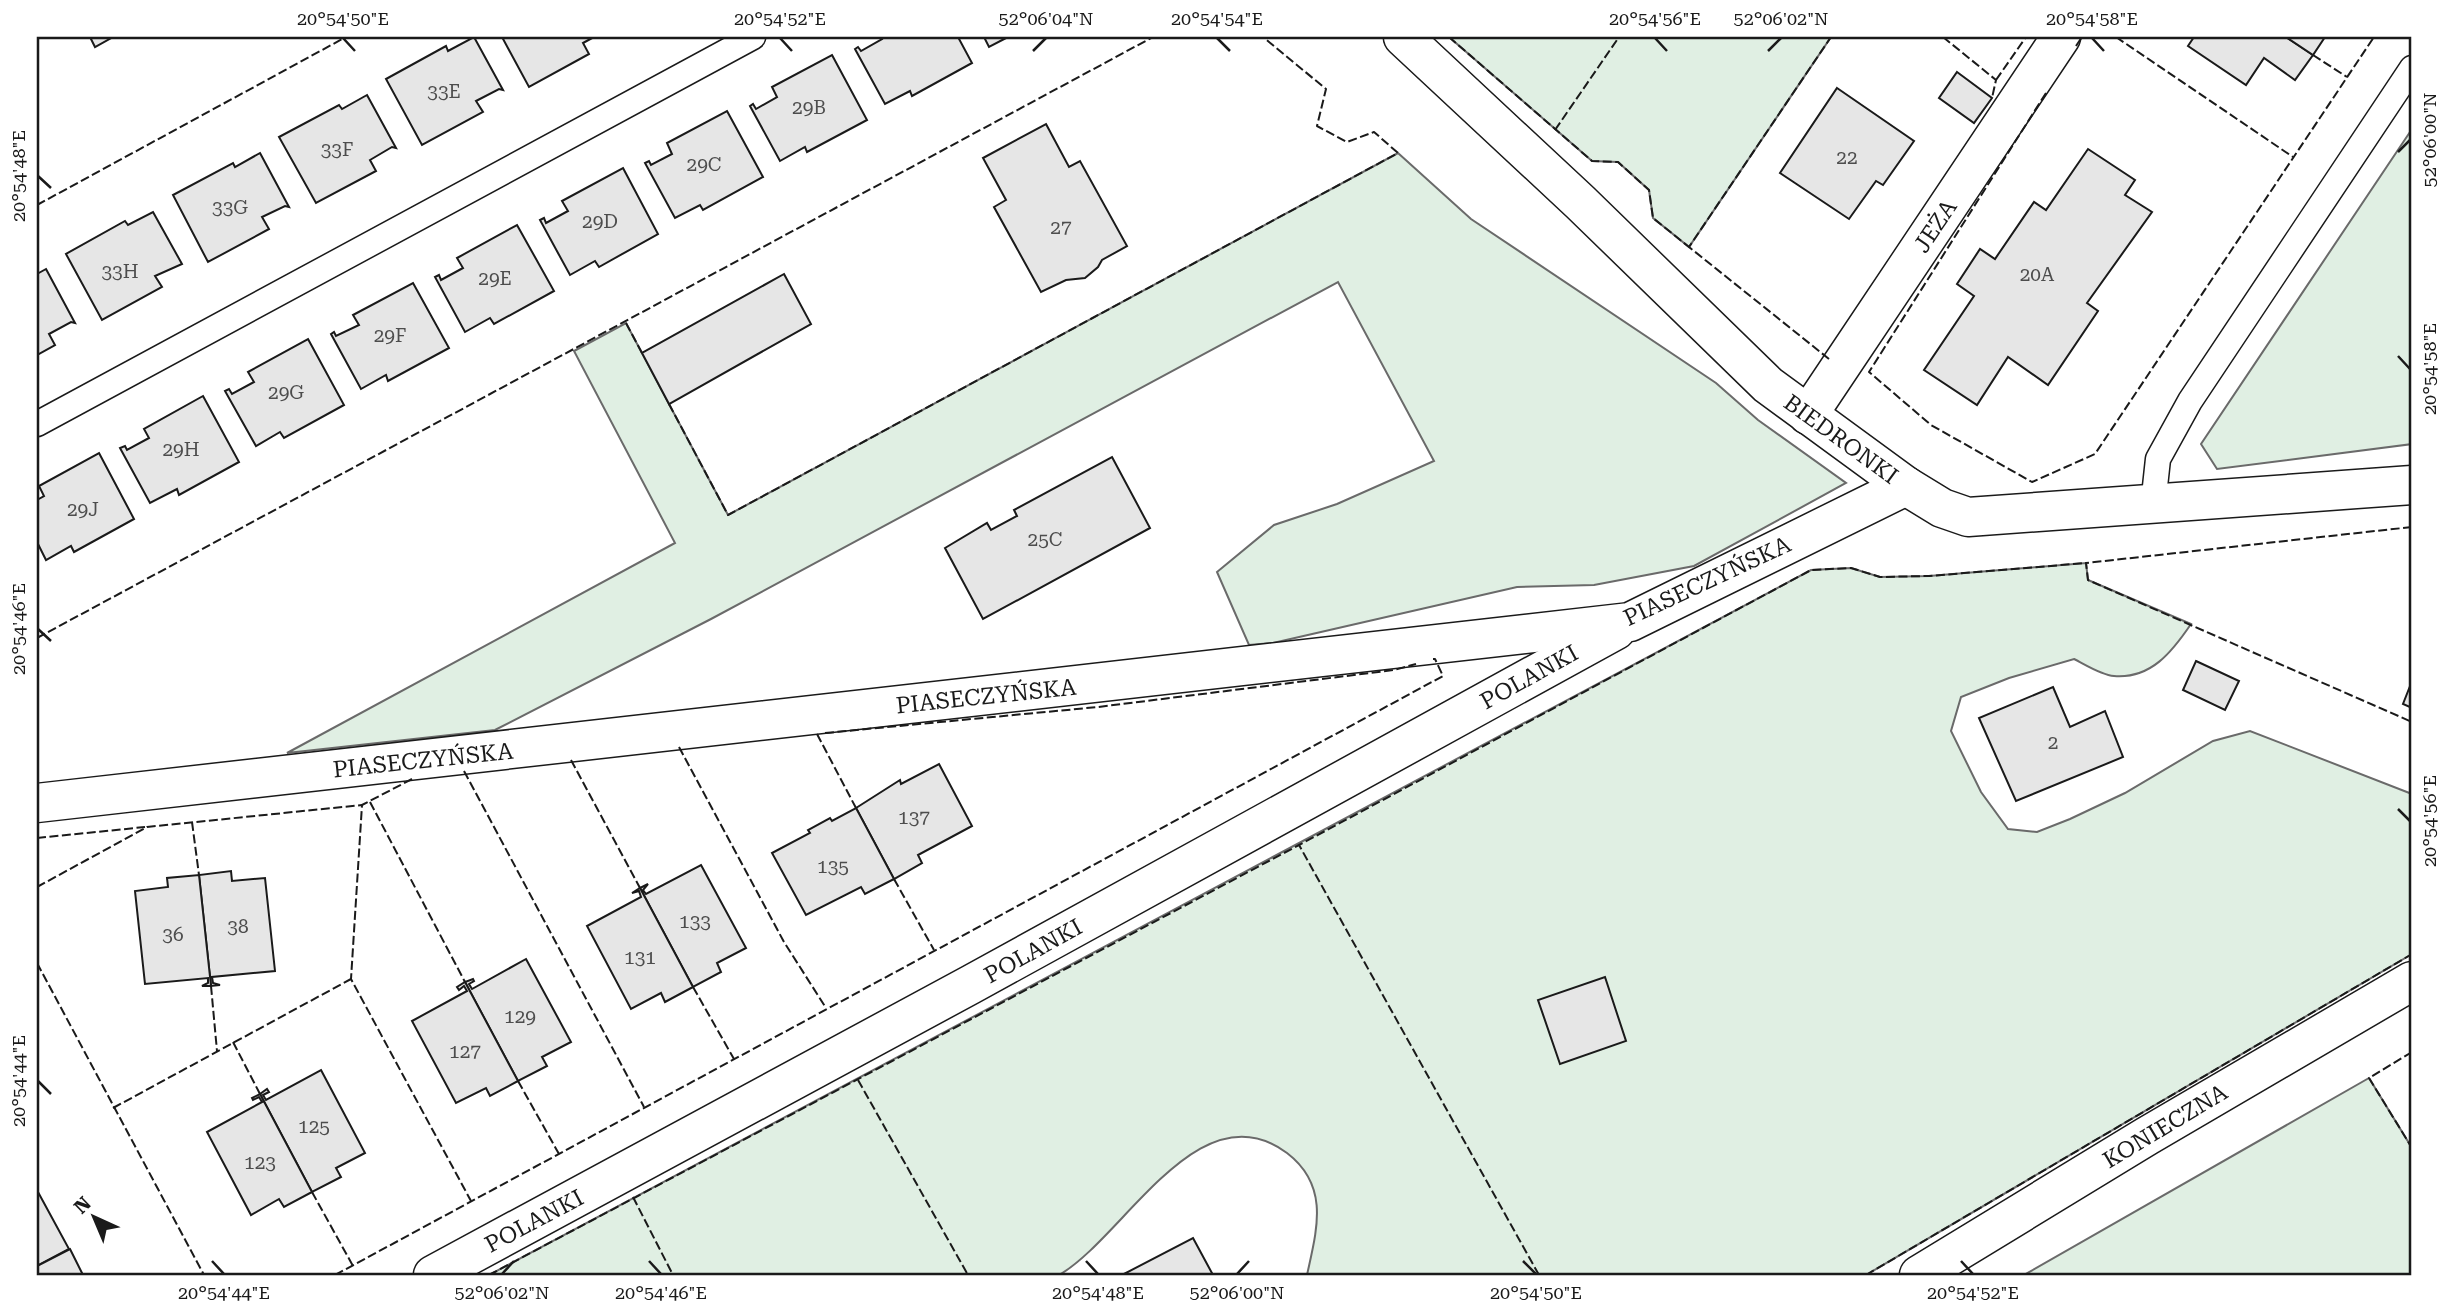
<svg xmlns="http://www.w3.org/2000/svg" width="2449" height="1312" font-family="'Roboto Serif',serif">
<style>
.green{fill:#e0efe3;stroke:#6a6a6a;stroke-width:2}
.building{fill:#e6e6e6;stroke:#1a1a1a;stroke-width:2}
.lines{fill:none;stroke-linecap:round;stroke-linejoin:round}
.lane-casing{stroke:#1a1a1a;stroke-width:27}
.street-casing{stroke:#1a1a1a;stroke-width:41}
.lane{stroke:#fff;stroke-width:24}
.street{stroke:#fff;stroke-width:38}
.fence{stroke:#1a1a1a;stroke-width:2;stroke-dasharray:9 3.5;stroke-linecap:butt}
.ticks{fill:none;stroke:#1a1a1a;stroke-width:2.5}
.labels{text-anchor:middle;stroke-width:5;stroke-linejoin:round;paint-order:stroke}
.number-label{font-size:19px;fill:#4d4d4d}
.street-label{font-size:23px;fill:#1a1a1a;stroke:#fff}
.neatline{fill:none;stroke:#1a1a1a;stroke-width:2.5}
.ticks-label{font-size:18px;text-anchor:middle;fill:#1a1a1a}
</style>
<rect width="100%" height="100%" fill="#fff"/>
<g class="green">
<polygon points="1449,37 1831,37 1689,247 1653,218 1649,190 1618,162 1592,161"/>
<polygon points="2412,129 2412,444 2217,469 2201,444"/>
<polygon points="1398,153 1471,219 1716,383 1758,420 1846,483 1694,566 1594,585 1517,587 1273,643 1249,645 1217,572 1274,525 1337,504 1434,461 1338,282 711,619 495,730 287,753 675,543 574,351 626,323 728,515"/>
<path d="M 2086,563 L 2088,580 L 2191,624 C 2172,652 2151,679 2114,676 C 2101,675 2086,665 2074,659 L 2009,678 L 1961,697 L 1951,731 L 1981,792 L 2008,829 L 2037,832 L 2070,819 L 2125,793 L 2213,741 L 2250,731 L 2412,794 L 2412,954 L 1866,1275 L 1307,1275 C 1317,1229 1330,1186 1287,1153 C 1199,1087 1124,1238 1059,1275 L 489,1275 L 1811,570 L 1851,568 L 1880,577 L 1929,576 Z"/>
<polygon points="2369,1078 2412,1148 2412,1275 2024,1275"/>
</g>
<g class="building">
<polygon points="90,37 113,37 95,47"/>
<polygon points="474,37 503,90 499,89 476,101 483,112 422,145 386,79 446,46 448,51"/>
<polygon points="502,37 594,37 583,43 589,54 529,87"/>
<polygon points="881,37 958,37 972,63 912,96 910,91 885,104 855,49 858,47 861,51 882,39"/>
<polygon points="984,37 1008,37 989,47"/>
<polygon points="2194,37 2286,37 2313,55 2295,80 2264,58 2246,85 2188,46"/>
<polygon points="2286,37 2325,37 2313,55"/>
<polygon points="832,55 867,120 807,152 805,147 780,161 750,106 753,104 756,109 777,97 772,87"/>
<polygon points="1957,72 1992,98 1974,123 1939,98"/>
<polygon points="1837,88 1914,141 1883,185 1876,181 1849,219 1780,173"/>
<polygon points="367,95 396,148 392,147 370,160 376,171 316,203 279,137 339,105 342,109"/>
<polygon points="727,111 763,177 703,210 700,205 675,218 645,163 649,161 651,165 672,154 667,143"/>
<polygon points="1046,124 1069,167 1080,161 1127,246 1102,260 1098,267 1085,278 1066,280 1041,292 994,207 1006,200 983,158"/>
<polygon points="2088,149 2135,180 2125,195 2152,212 2087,303 2098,311 2048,385 2008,357 1977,405 1924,370 1974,296 1957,284 1980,249 1995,259 2034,202 2046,210"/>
<polygon points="260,153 289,207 285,206 262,217 269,229 208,262 173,195 233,163 235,167"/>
<polygon points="623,168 658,234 599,267 595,261 570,275 540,220 544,218 546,223 568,211 562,201"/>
<polygon points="153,212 182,264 155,276 162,287 102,320 66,254 125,221 128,225"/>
<polygon points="517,225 554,291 494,324 490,318 465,332 435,277 439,275 441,280 463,268 457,258"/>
<polygon points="46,269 75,323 71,322 49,334 55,345 37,355 37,274"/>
<polygon points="784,274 811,324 669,404 642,353"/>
<polygon points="413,283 449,348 388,381 386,375 361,389 331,334 334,332 336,336 359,325 353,315"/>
<polygon points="308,339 344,405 284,438 280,432 256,446 225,391 229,389 232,394 254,382 248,372"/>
<polygon points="203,396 239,462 179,495 177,489 150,503 120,448 125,446 127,450 149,438 144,429"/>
<polygon points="99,453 134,519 74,552 71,546 46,560 37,542 37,500 44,496 39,486"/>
<polygon points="1112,457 1150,528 983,619 945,548 987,523 991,530 1017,516 1014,510"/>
<polygon points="2196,661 2239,681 2225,710 2183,690"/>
<polygon points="2412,681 2412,708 2403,704"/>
<polygon points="2053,687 2070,727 2105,711 2123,757 2016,801 1979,718"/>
<polygon points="939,764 972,826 918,855 922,863 894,879 856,808 900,780 901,784"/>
<polygon points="856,808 894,879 865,894 861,887 806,915 772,853 810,833 808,830 830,818 832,821"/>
<polygon points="701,865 746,948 717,963 721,972 693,987 640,888 648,884 643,890 646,894"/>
<polygon points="231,871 232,881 265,878 275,971 212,977 213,983 220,985 211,986 199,875"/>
<polygon points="199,875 211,986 202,986 208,983 208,978 145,984 135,891 168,887 167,878"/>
<polygon points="640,888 693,987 665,1002 661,993 631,1009 587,926 641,897 639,891 632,893"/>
<polygon points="526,959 571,1042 542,1057 547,1066 518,1081 465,982 473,979 474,981 469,984 472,989"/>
<polygon points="1605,977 1626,1041 1560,1064 1538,1000"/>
<polygon points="465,982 518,1081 490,1096 486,1088 456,1103 412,1021 467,991 464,986 459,990 457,987"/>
<polygon points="321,1070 365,1153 336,1168 341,1177 312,1192 260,1094 267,1089 269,1092 263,1095 266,1100"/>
<polygon points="260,1094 312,1192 284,1207 279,1199 251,1215 207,1132 262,1102 259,1097 253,1100 252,1098"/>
<polygon points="38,1192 69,1249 37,1266 37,1193"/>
<polygon points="1193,1238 1213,1275 1122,1275"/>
<polygon points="70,1249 83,1275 37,1275 37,1266"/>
</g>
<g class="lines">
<g class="lane-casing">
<g id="lane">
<polyline points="37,424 753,37"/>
<polyline points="2153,505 2158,459 2190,401 2412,68"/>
</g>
</g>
<g class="street-casing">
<g id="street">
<polyline points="1403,37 1580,202 1768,385 1906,486 1942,508 1968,517 2412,485"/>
<polyline points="1808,415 2061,37"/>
<polyline points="37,803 1630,622 1906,486"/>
<polyline points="433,1275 970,985 1616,630"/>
<polyline points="1919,1275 2147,1136 2412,981"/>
</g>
</g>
<use href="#lane" class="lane"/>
<use href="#street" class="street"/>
<g class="fence">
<polyline points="1449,37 1592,161 1618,162 1649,190 1653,218 1689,247"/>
<polyline points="1943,37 1996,80 1992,98"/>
<polyline points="2116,37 2293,157"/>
<polyline points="2076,46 2082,37"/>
<polyline points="2313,55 2347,77"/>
<polyline points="1996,80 2026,37"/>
<polyline points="2046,93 1869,372 1931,425 2032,482 2095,454 2374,37"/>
<polyline points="1555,130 1619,37"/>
<polyline points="37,205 346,37"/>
<polyline points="626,323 642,353"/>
<polyline points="1829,359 1689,247 1831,37"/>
<polyline points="669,404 728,515 1398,153 1374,132 1347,142 1317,126 1326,89 1263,37"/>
<polyline points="2412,527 2086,563 2088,580 2412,722"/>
<polyline points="37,638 1153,37"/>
<polyline points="825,733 1098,707 1394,670 1416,664"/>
<polyline points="817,734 856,808"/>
<polyline points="679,747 784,942 826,1008"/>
<polyline points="571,760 640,888"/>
<polyline points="464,771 644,1107"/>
<polyline points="412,779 362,805 351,979 471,1201"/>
<polyline points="370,802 465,982"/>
<polyline points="192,822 199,875"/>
<polyline points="37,838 145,827"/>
<polyline points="894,879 934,950"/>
<polyline points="37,887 147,827 362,805"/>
<polyline points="37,963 204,1275"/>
<polyline points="211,986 217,1051"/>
<polyline points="693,987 734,1059"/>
<polyline points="233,1042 260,1094"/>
<polyline points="2412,1052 2369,1078 2412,1148"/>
<polyline points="858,1080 968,1275"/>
<polyline points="518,1081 559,1154"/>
<polyline points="113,1108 351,979"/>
<polyline points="312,1192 353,1266"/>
<polyline points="633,1197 673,1275"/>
<polyline points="335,1275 1443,676 1435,659 1433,659"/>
<polyline points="489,1275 1299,845"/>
<polyline points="1539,1275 1299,845 1811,570 1851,568 1880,577 1929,576 2086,563"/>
<polyline points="1866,1275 2412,954"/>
</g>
</g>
<path class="ticks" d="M 343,38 L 355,51M 780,38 L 792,51M 1217,38 L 1230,51M 1655,38 L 1667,51M 2092,38 L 2104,51M 1033,51 L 1046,38M 1768,51 L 1781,38M 2398,152 L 2410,140M 38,176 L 51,188M 2398,356 L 2410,369M 38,629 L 51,641M 2398,809 L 2410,821M 38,1081 L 51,1094M 212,1261 L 224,1274M 649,1261 L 661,1274M 1086,1261 L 1098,1274M 1523,1261 L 1536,1274M 1961,1261 L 1973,1274M 502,1274 L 514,1261M 1237,1274 L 1249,1261"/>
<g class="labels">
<g class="number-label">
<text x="444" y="98">33E</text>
<text x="809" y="114">29B</text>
<text x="337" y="156">33F</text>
<text x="1847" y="164">22</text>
<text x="704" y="171">29C</text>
<text x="230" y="214">33G</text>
<text x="600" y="228">29D</text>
<text x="1061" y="234">27</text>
<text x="120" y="278">33H</text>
<text x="2037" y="281">20A</text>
<text x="495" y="285">29E</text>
<text x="390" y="342">29F</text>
<text x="286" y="399">29G</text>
<text x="181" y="456">29H</text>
<text x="83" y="516">29J</text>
<text x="1045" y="546">25C</text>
<text x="2053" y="749">2</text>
<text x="914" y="824">137</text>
<text x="833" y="873">135</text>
<text x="695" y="928">133</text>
<text x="238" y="933">38</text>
<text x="173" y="941">36</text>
<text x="640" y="964">131</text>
<text x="520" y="1023">129</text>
<text x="465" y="1058">127</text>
<text x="314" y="1133">125</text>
<text x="260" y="1169">123</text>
</g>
<g class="street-label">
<text transform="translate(1935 226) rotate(-56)" y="8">JEŻA</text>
<text transform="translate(1841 439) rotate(36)" y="8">BIEDRONKI</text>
<text transform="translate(1707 581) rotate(-25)" y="8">PIASECZYŃSKA</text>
<text transform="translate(1529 677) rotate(-29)" y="8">POLANKI</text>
<text transform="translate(986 696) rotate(-6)" y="8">PIASECZYŃSKA</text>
<text transform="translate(423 760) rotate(-6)" y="8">PIASECZYŃSKA</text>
<text transform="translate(1033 951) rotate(-29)" y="8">POLANKI</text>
<text transform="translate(2165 1126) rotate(-31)" y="8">KONIECZNA</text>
<text transform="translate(534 1221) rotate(-28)" y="8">POLANKI</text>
</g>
</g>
<rect width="2449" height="1312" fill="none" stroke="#ffffff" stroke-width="77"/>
<g transform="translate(94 1217) rotate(316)" stroke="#ffffff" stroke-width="5" paint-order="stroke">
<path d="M0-5L12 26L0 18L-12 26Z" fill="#1a1a1a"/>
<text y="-10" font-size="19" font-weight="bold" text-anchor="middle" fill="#1a1a1a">N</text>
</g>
<rect x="38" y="38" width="2372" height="1236" class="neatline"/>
<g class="ticks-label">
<text x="343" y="25">20°54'50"E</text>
<text x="780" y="25">20°54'52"E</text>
<text x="1046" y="25">52°06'04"N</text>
<text x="1217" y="25">20°54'54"E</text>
<text x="1655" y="25">20°54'56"E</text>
<text x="1781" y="25">52°06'02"N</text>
<text x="2092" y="25">20°54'58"E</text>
<text transform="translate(2430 140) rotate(-90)" y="6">52°06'00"N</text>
<text transform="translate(19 176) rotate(-90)" y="6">20°54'48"E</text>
<text transform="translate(2430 369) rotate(-90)" y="6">20°54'58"E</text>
<text transform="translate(19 629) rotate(-90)" y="6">20°54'46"E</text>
<text transform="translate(2430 821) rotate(-90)" y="6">20°54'56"E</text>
<text transform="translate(19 1081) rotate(-90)" y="6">20°54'44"E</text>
<text x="224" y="1299">20°54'44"E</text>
<text x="502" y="1299">52°06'02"N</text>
<text x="661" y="1299">20°54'46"E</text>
<text x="1098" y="1299">20°54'48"E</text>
<text x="1237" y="1299">52°06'00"N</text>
<text x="1536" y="1299">20°54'50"E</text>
<text x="1973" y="1299">20°54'52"E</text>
</g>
</svg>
